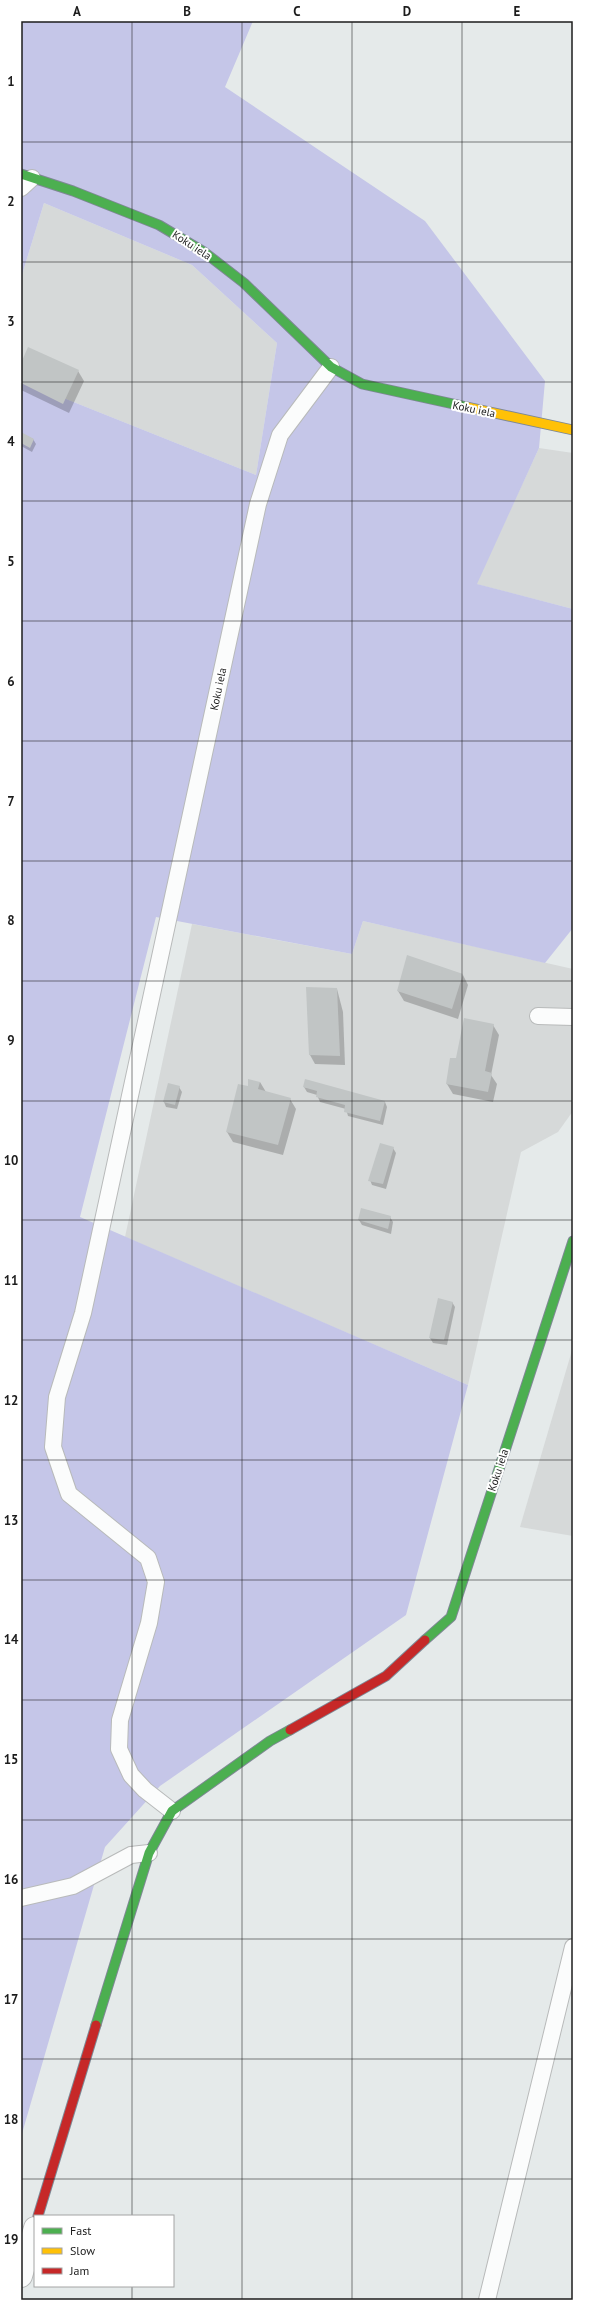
<svg xmlns="http://www.w3.org/2000/svg" width="594" height="2321" font-family="'PT Sans',sans-serif">
<style>
.residential{fill:#d6d9d9}
.grass{fill:#c5c6e8}
.shadow{fill:#0003}
.building{fill:#c1c5c5}
.lines{fill:none;stroke-linecap:round;stroke-linejoin:round}
.lane-casing{stroke:#b8baba;stroke-width:18}
.street-casing{stroke:#b8baba;stroke-width:24}
.fast-casing{stroke:#7e8894;stroke-width:11}
.slow-casing{stroke:#7e8894;stroke-width:11}
.jam-casing{stroke:#7e8894;stroke-width:11}
.lane{stroke:#fbfcfc;stroke-width:16}
.street{stroke:#fbfcfc;stroke-width:22}
.fast{stroke:#4caf50;stroke-width:9}
.slow{stroke:#ffc107;stroke-width:9}
.jam{stroke:#c62828;stroke-width:9}
.grid{fill:none;stroke:#1c1c1c;stroke-width:1;stroke-opacity:0.55}
.labels{text-anchor:middle;stroke-width:4;stroke-linejoin:round;paint-order:stroke}
.street-label{font-size:11px;fill:#1c1c1c;stroke:#fff}
.neatline{fill:none;stroke:#1c1c1c;stroke-width:1.5}
.grid-label{font-size:13px;text-anchor:middle;font-weight:bold;fill:#1c1c1c}
</style>
<rect width="100%" height="100%" fill="#e5eaea"/>
<g class="residential">
<polygon points="44,203 192,265 277,343 256,475 21,381 21,278"/>
<polygon points="539,448 573,453 573,609 476,584"/>
<polygon points="363,921 573,969 573,1111 558,1132 521,1152 468,1385 125,1237 192,924 352,954"/>
<polygon points="573,1347 573,1536 520,1527"/>
</g>
<polygon class="grass" points="21,21 253,21 225,87 425,221 545,381 539,448 477,584 573,609 573,928 545,963 363,921 352,954 156,917 80,1217 468,1385 406,1615 160,1786 105,1847 21,2137 21,381 256,475 277,343 192,265 44,203 21,278"/>
<g class="shadow">
<polygon points="21,365 78,371 84,381 69,413 21,390"/>
<polygon points="21,433 33,439 36,444 32,452 21,446"/>
<polygon points="463,975 468,985 458,1019 404,1001 398,991"/>
<polygon points="337,989 343,1012 345,1065 315,1064 310,1055"/>
<polygon points="493,1025 499,1035 491,1075 497,1084 493,1102 453,1094 447,1084 457,1059"/>
<polygon points="260,1082 266,1092 290,1099 296,1109 283,1155 233,1142 227,1132 249,1087"/>
<polygon points="179,1087 182,1092 177,1109 166,1107 164,1102"/>
<polygon points="304,1087 385,1102 387,1107 383,1125 348,1116 346,1109 320,1102 317,1095 307,1092"/>
<polygon points="393,1148 396,1153 386,1189 372,1185 370,1180"/>
<polygon points="390,1217 393,1222 391,1234 362,1225 359,1220"/>
<polygon points="452,1302 455,1307 447,1345 433,1343 430,1338"/>
</g>
<g class="building">
<polygon points="28,347 79,370 63,404 21,383 21,363"/>
<polygon points="21,432 34,439 30,448 21,443"/>
<polygon points="407,955 463,974 452,1009 397,991"/>
<polygon points="306,987 337,988 340,1056 309,1055"/>
<polygon points="464,1018 494,1024 485,1071 492,1073 488,1092 446,1084 450,1058 456,1058"/>
<polygon points="248,1079 260,1082 258,1089 291,1098 278,1145 226,1132 238,1084 248,1086"/>
<polygon points="305,1079 385,1101 380,1121 344,1112 345,1105 316,1097 317,1091 303,1087"/>
<polygon points="168,1083 180,1086 175,1105 163,1102"/>
<polygon points="380,1143 394,1147 383,1184 368,1181"/>
<polygon points="361,1208 391,1216 388,1229 358,1220"/>
<polygon points="438,1298 453,1302 444,1340 429,1338"/>
</g>
<g class="lines">
<g class="lane-casing">
<g id="lane">
<polyline points="21,188 32,178"/>
<polyline points="538,1016 573,1017"/>
<polyline points="172,1811 145,1790 131,1775 119,1749 120,1720 149,1623 156,1582 148,1558 69,1494 53,1447 57,1397 83,1313 258,504 280,435 331,367"/>
<polyline points="21,1898 73,1886 131,1855 149,1853"/>
<polyline points="487,2300 573,1947"/>
</g>
</g>
<g class="street-casing">
<polyline id="street" points="21,2276 35,2228"/>
</g>
<g class="fast-casing">
<g id="fast">
<polyline points="21,174 73,191 159,225 204,252 244,283 331,367 362,384 467,407"/>
<polyline points="425,1640 451,1617 573,1241"/>
<polyline points="96,2025 149,1853 172,1811 270,1741 290,1730"/>
</g>
</g>
<g class="slow-casing">
<polyline id="slow" points="467,407 573,430"/>
</g>
<g class="jam-casing">
<g id="jam">
<polyline points="290,1730 386,1676 425,1640"/>
<polyline points="38,2216 96,2025"/>
</g>
</g>
<use href="#lane" class="lane"/>
<use href="#street" class="street"/>
<use href="#fast" class="fast"/>
<use href="#slow" class="slow"/>
<use href="#jam" class="jam"/>
</g>
<path class="grid" d="M 132,21 L 132,2216M 242,21 L 242,2300M 352,21 L 352,2300M 462,21 L 462,2300M 21,142 L 573,142M 21,262 L 573,262M 21,382 L 573,382M 21,501 L 573,501M 21,621 L 573,621M 21,741 L 573,741M 21,861 L 573,861M 21,981 L 573,981M 21,1101 L 573,1101M 21,1220 L 573,1220M 21,1340 L 573,1340M 21,1460 L 573,1460M 21,1580 L 573,1580M 21,1700 L 573,1700M 21,1820 L 573,1820M 21,1939 L 573,1939M 21,2059 L 573,2059M 21,2179 L 573,2179M 132,2286 L 132,2300"/>
<g class="labels">
<g class="street-label">
<text transform="translate(192 245) rotate(33)" y="4">Koku iela</text>
<text transform="translate(474 409) rotate(12)" y="4">Koku iela</text>
<text transform="translate(218 689) rotate(-78)" y="4">Koku iela</text>
<text transform="translate(498 1470) rotate(-72)" y="4">Koku iela</text>
</g>
</g>
<rect width="594" height="2321" fill="none" stroke="#ffffff" stroke-width="44"/>
<rect x="34" y="2215" width="140" height="72" fill="#ffffff" stroke="#a4a4a4"/>
<rect x="42" y="2228" width="20" height="6" fill="#4caf50" stroke="#a4a4a4"/>
<text x="70" y="2235" font-size="12" fill="#1c1c1c">Fast</text>
<rect x="42" y="2248" width="20" height="6" fill="#ffc107" stroke="#a4a4a4"/>
<text x="70" y="2255" font-size="12" fill="#1c1c1c">Slow</text>
<rect x="42" y="2268" width="20" height="6" fill="#c62828" stroke="#a4a4a4"/>
<text x="70" y="2275" font-size="12" fill="#1c1c1c">Jam</text>
<rect x="22" y="22" width="550" height="2277" class="neatline"/>
<g class="grid-label">
<text x="77" y="16">A</text>
<text x="187" y="16">B</text>
<text x="297" y="16">C</text>
<text x="407" y="16">D</text>
<text x="517" y="16">E</text>
<text x="11" y="86">1</text>
<text x="11" y="206">2</text>
<text x="11" y="326">3</text>
<text x="11" y="446">4</text>
<text x="11" y="566">5</text>
<text x="11" y="686">6</text>
<text x="11" y="806">7</text>
<text x="11" y="925">8</text>
<text x="11" y="1045">9</text>
<text x="11" y="1165">10</text>
<text x="11" y="1285">11</text>
<text x="11" y="1405">12</text>
<text x="11" y="1525">13</text>
<text x="11" y="1644">14</text>
<text x="11" y="1764">15</text>
<text x="11" y="1884">16</text>
<text x="11" y="2004">17</text>
<text x="11" y="2124">18</text>
<text x="11" y="2244">19</text>
</g>
</svg>
